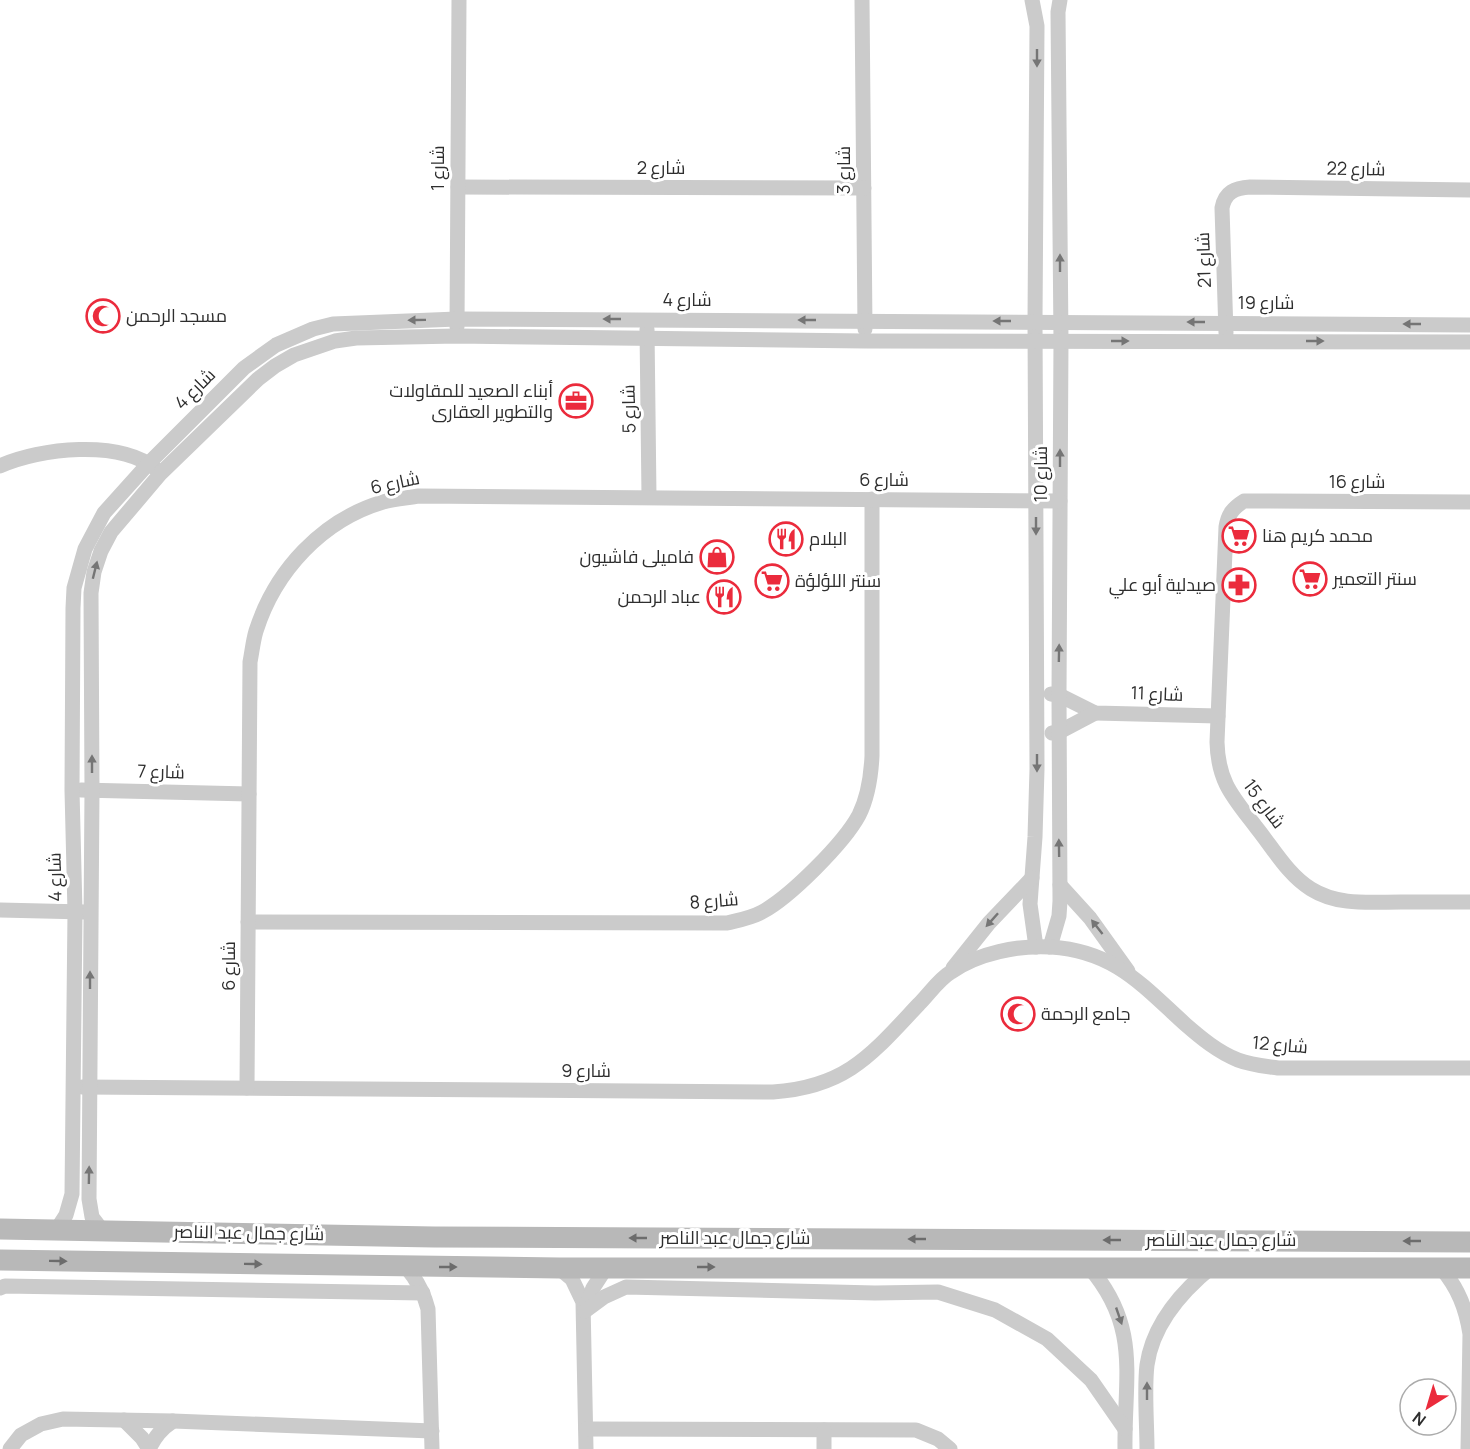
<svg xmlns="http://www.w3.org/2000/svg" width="1470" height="1449" font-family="Manrope,Cairo,sans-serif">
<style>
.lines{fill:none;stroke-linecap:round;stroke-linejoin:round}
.minor{stroke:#cbcbcb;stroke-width:15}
.secondary{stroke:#b8b8b8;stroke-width:21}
.oneway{fill:#757575}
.oneway2{fill:#6c6c6c}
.labels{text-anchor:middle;stroke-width:6;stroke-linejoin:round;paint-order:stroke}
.street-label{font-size:18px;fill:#2e2e2e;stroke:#fff}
.poi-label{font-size:18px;fill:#2e2e2e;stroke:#fff;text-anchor:start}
</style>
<rect width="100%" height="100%" fill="#fff"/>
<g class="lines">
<g class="minor">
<polyline points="862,0 865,329"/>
<polyline points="1032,0 1037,26 1035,321 1037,769 1035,837 1030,904 1036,947"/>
<polyline points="458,187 864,188"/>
<polyline points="457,327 459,0"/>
<polyline points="647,329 649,497"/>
<path d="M 1226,333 L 1222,208 C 1225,192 1235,188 1250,187 L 1470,190"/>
<path d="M 0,466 C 40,448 119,439 156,469"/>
<path d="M 1470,502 L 1244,501 C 1233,508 1228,514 1226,527 L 1217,742 C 1218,782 1233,797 1256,827 C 1273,848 1288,875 1311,889 C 1338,906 1370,902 1401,902 C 1424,902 1447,902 1470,902"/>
<polyline points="1051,694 1059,695 1095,713 1218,716"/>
<polyline points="1052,733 1059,732 1095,713"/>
<polyline points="81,790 249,794"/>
<polyline points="1060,885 1090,918 1128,971"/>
<polyline points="0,910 85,912"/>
<path d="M 248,922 L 727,923 C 739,920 751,918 762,912 C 790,897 844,843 859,815 C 868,797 871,776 872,756 L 872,499"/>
<polyline points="1050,947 1059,916 1060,901 1059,695 1061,340 1058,12 1060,0"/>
<polyline points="953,968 989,923 1032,878"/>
<path d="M 82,1087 L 773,1092 C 847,1087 872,1054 919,1004 C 929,994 939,979 951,972 C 978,953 1019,945 1051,947 C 1114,951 1142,985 1185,1024 C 1201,1038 1218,1052 1238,1060 C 1251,1065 1264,1066 1278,1068 L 1470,1068"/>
<path d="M 247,1088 L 250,662 C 252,652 253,641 256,631 C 275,571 322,520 383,502 C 394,499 407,498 419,496 L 1060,501"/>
<polyline points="57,1229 66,1215 72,1194 75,912 72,790 73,608 74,588 85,549 104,513 149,463 244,368 276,345 313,329 333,324 457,319 1470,325"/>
<polyline points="102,1230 92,1217 89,1199 92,790 91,593 94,572 101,551 111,532 161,473 258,379 275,366 294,355 335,341 356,338 457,336 865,341 1470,342"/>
<path d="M 406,1267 C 417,1280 424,1293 428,1309 L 432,1449"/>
<path d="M 1089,1267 C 1141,1327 1124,1377 1125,1449"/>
<polyline points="559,1268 572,1279 583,1302 586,1449"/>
<path d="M 1441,1268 C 1458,1288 1466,1308 1470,1334 L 1468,1449"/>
<polyline points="0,1288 5,1286 423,1293"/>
<polyline points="585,1309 593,1288 606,1268"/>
<polyline points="585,1311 604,1297 626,1287 875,1293 938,1292 995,1310 1047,1339 1091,1380 1125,1429"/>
<polyline points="124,1420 142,1438 149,1449"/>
<polyline points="586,1429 916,1430 938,1439 950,1449"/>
<polyline points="824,1430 824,1449"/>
<polyline points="10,1449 21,1435 41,1424 63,1419 173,1421 432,1431"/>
<path d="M 149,1449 C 155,1437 161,1429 173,1421"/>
<path d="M 1147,1449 C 1147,1424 1144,1389 1147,1365 C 1153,1323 1182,1291 1213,1266"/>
</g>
<g class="secondary">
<polyline points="0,1229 434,1237 1470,1242"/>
<polyline points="0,1260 559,1268 1470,1268"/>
</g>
</g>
<defs><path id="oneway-solid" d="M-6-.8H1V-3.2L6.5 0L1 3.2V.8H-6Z" transform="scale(1.5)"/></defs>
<g class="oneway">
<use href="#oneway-solid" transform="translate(1037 58) rotate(90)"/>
<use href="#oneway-solid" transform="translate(1060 263) rotate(-90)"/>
<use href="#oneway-solid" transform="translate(612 319) rotate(-180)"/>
<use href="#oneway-solid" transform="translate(417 320) rotate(179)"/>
<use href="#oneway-solid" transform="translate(807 320) rotate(-180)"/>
<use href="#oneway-solid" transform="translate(1002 321) rotate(-180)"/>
<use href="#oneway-solid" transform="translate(1196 322) rotate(-180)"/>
<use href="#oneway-solid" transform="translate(1412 324) rotate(-180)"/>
<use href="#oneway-solid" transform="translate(1120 341)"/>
<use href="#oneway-solid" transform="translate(1315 341)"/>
<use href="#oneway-solid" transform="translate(1060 458) rotate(-90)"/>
<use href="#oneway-solid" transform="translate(1036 526) rotate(90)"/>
<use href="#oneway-solid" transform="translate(95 570) rotate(-76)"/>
<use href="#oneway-solid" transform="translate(1059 653) rotate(-89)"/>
<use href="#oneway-solid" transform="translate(1037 763) rotate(90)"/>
<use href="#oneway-solid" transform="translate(92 764) rotate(-90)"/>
<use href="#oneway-solid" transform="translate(1059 848) rotate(-91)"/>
<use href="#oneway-solid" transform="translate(992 920) rotate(132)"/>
<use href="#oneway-solid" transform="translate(1097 927) rotate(-128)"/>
<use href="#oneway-solid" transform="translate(90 980) rotate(-90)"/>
<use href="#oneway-solid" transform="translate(89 1175) rotate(-89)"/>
<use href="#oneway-solid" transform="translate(1119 1316) rotate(71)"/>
<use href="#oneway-solid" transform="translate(1147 1391) rotate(-90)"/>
</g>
<g class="oneway2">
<use href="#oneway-solid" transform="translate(638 1238) rotate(-180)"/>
<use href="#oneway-solid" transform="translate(917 1239) rotate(-180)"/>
<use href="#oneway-solid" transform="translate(1112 1240) rotate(-180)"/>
<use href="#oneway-solid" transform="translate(1412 1241) rotate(-180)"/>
<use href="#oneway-solid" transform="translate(58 1261) rotate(1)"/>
<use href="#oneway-solid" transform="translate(253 1264) rotate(1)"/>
<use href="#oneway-solid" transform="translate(448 1267)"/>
<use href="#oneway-solid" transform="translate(706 1267)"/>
</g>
<defs>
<g id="mosque-ring" transform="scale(1.725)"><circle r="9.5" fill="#fff" stroke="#eb2b3c" stroke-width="1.5"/><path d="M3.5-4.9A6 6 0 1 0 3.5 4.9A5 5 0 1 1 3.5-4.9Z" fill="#eb2b3c"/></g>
<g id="office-ring" transform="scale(1.725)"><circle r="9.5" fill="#fff" stroke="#eb2b3c" stroke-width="1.5"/><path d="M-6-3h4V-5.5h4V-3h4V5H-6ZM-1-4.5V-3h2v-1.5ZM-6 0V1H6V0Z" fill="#eb2b3c"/></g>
<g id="supermarket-ring" transform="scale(1.725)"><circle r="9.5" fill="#fff" stroke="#eb2b3c" stroke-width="1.5"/><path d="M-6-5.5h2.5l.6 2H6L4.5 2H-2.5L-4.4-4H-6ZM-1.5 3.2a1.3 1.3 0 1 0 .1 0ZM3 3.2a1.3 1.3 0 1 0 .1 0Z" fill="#eb2b3c"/></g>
<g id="restaurant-ring" transform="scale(1.725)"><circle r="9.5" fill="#fff" stroke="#eb2b3c" stroke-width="1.5"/><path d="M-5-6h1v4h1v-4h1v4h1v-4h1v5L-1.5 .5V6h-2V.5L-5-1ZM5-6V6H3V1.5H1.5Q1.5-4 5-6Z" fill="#eb2b3c"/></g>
<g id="shop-ring" transform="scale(1.725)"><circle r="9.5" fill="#fff" stroke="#eb2b3c" stroke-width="1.5"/><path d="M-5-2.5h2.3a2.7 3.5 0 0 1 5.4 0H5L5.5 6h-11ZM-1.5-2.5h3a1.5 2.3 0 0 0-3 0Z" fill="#eb2b3c"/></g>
<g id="pharmacy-ring" transform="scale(1.725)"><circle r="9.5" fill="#fff" stroke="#eb2b3c" stroke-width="1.5"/><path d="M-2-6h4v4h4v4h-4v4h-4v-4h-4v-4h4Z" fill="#eb2b3c"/></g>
</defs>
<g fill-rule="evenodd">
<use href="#mosque-ring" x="103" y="316"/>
<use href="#office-ring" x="576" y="401"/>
<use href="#supermarket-ring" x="1239" y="536"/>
<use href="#restaurant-ring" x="786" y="539"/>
<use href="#shop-ring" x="717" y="557"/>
<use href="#supermarket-ring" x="1310" y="579"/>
<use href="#supermarket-ring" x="772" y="581"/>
<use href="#pharmacy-ring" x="1239" y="585"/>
<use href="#restaurant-ring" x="724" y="597"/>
<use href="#mosque-ring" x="1018" y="1014"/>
</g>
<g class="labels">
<g class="street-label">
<text transform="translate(438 168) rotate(-90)" y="6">شارع 1</text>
<text x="661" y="174">شارع 2</text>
<text transform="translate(1356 169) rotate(1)" y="6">شارع 22</text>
<text transform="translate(844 170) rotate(-90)" y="6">شارع 3</text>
<text transform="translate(1204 260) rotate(-92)" y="6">شارع 21</text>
<text x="687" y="306">شارع 4</text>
<text x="1266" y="309">شارع 19</text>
<text transform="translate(195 389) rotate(-45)" y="6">شارع 4</text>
<text transform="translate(629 409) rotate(-91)" y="6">شارع 5</text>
<text transform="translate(1041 474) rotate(-90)" y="6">شارع 10</text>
<text x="884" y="486">شارع 6</text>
<text x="1357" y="488">شارع 16</text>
<text transform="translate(395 483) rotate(-12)" y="6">شارع 6</text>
<text transform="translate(1157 694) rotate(2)" y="6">شارع 11</text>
<text transform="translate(161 772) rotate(1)" y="6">شارع 7</text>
<text transform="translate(1264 804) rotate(53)" y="6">شارع 15</text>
<text transform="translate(55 877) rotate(-91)" y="6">شارع 4</text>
<text transform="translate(714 901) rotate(-4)" y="6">شارع 8</text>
<text transform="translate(229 966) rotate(-90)" y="6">شارع 6</text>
<text transform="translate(1280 1045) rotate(5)" y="6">شارع 12</text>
<text x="586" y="1077">شارع 9</text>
<text transform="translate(249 1233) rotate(1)" y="6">شارع جمال عبد الناصر</text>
<text x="735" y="1244">شارع جمال عبد الناصر</text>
<text x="1221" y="1246">شارع جمال عبد الناصر</text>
</g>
<g class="poi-label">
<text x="126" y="322">مسجد الرحمن</text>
<text x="553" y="397" text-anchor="end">أبناء الصعيد للمقاولات<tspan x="553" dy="21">والتطوير العقارى</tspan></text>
<text x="1262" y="542">محمد كريم هنا</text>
<text x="809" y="545">البلام</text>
<text x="694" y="563" text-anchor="end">فاميلى فاشيون</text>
<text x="1333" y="585">سنتر التعمير</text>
<text x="795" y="587">سنتر اللؤلؤة</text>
<text x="1216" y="591" text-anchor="end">صيدلية أبو علي</text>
<text x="701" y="603" text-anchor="end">عباد الرحمن</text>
<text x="1041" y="1020">جامع الرحمة</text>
</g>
</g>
<g transform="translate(1428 1407) rotate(217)"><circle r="28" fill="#ffffff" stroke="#ababab" stroke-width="1.5"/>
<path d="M0-4.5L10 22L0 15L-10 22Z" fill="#eb2b3c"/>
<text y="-9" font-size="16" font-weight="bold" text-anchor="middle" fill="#2e2e2e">N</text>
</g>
</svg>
